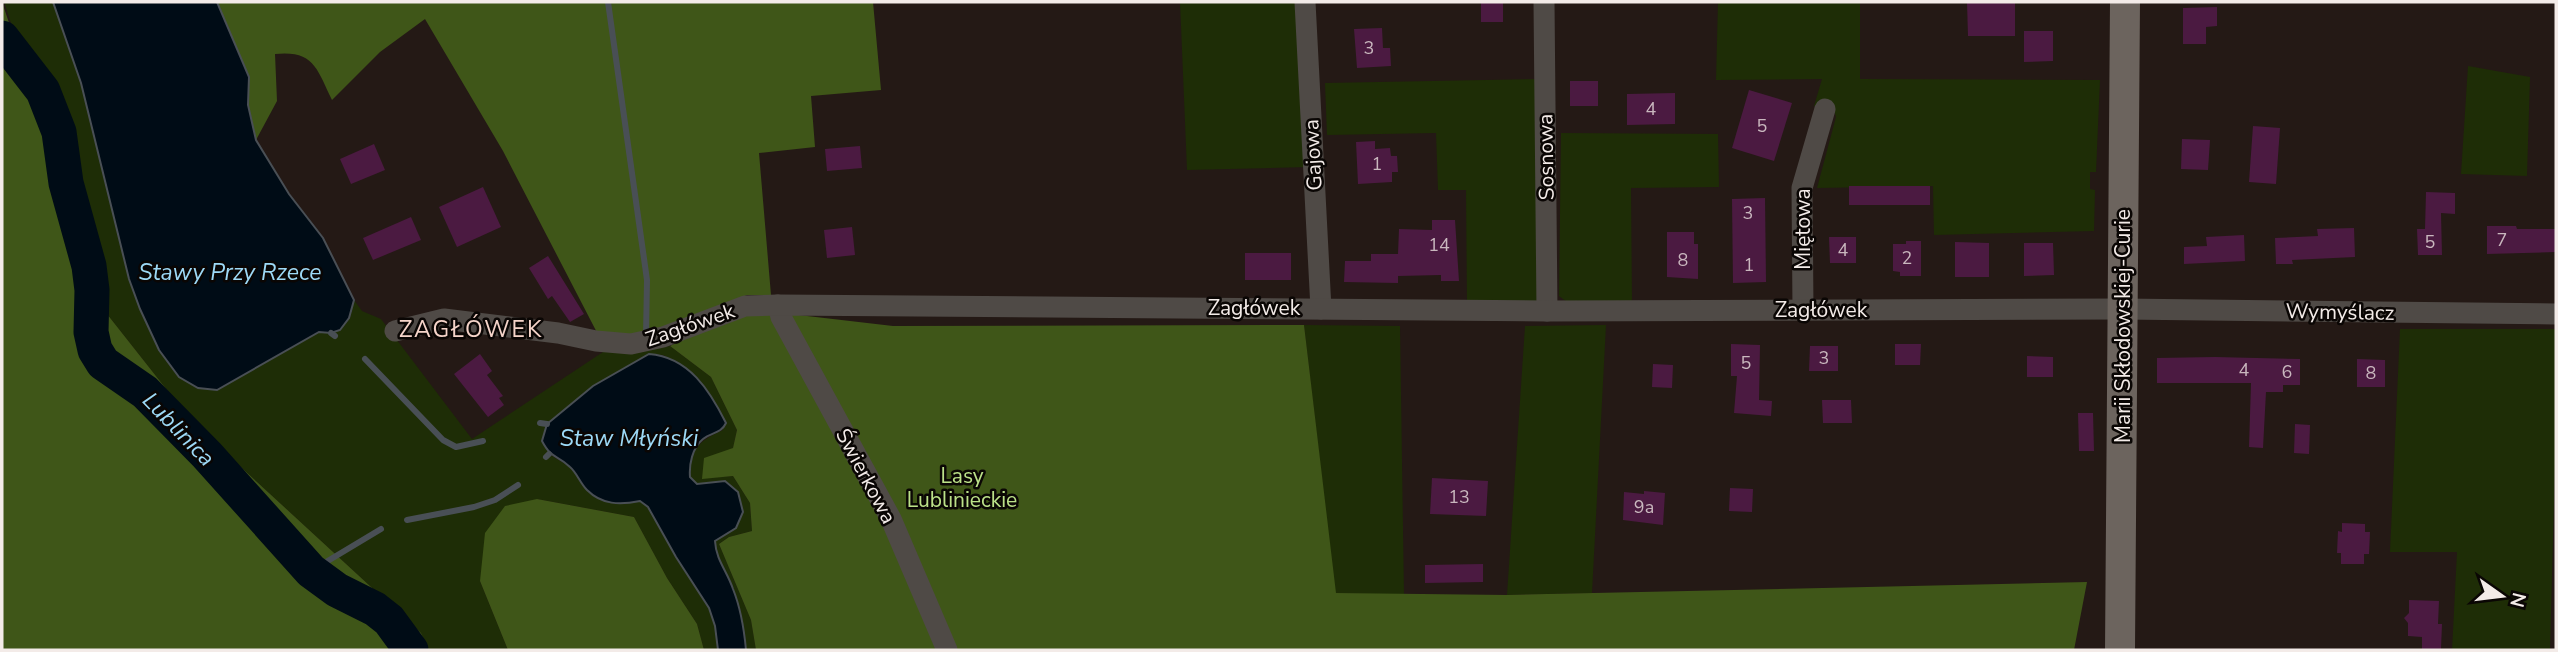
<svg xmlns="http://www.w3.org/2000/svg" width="2558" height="652" font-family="'Nunito Sans',sans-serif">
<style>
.green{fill:#1e2d06}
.forest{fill:#3f5618}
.water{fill:#000c16;stroke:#494f55;stroke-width:2}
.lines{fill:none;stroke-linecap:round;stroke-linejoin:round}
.stream{stroke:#494f55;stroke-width:6}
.river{stroke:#000c16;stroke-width:35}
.building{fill:#4b1a41}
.street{stroke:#4f4a46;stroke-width:21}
.secondary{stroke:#6c645e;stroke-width:30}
.labels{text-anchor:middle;stroke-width:5;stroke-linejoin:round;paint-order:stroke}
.number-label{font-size:18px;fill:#c9b7be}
.street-label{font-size:21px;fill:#f3ebe8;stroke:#0a0604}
.park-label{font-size:21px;fill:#bce289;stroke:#0a0604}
.water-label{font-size:23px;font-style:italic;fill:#9dd9f6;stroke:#0a0604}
.neighbourhood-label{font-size:23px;letter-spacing:2px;fill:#f5d4c9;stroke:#0a0604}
</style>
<rect width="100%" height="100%" fill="#241915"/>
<g class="green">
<path d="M 4,2 L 53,2 L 81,83 L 129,279 C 135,295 142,310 149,326 C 164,361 176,387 217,390 L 319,332 L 340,330 L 350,318 L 354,300 L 362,311 L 381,319 L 472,439 L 606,350 L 630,353 L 670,346 L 711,377 L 737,430 L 733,448 L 702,478 L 733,476 L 750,503 L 752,531 L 729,537 L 719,544 L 751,620 L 756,650 L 746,650 C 744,627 741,605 731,583 C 724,568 716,558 715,541 L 736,528 L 725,481 L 697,484 L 690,477 C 689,449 699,441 723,430 L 678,363 L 663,355 L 649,354 L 593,386 L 547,424 L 549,454 L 570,467 L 588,491 L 623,504 L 640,501 L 648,507 L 676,557 L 709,608 L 715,626 L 718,650 L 704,650 L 697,624 L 667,578 L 634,517 L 537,499 L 480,581 L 508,650 L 429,650 L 421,633 L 193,423 L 107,314 Z"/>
<polygon points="1180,2 1299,2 1308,167 1187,170"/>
<polygon points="1718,2 1860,2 1860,79 2100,80 2096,172 2090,172 2090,189 2095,190 2094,231 1934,235 1933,186 1817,188 1836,117 1833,106 1814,106 1822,79 1716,80"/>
<polygon points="2468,66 2530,77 2527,176 2461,174"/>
<polygon points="1539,79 1541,296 1532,305 1467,305 1466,190 1438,190 1436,133 1327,135 1325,83"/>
<polygon points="1561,133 1718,134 1719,187 1631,188 1632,303 1571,305 1559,296"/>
<polygon points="1304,325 1400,326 1404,595 1335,593"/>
<polygon points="1606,325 1592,593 1507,595 1525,326"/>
<polygon points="2400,329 2556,329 2556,427 2550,650 2452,650 2457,552 2390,552"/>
</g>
<g class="forest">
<polygon points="2,2 107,314 193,423 421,633 429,650 2,650"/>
<path d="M 217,2 L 873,2 L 881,90 L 811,96 L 815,147 L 759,153 L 771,295 L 747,295 L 606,350 L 503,151 L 425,19 L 380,52 L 332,100 C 317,69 314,50 275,54 L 277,101 L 256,140 L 248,105 L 249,77 Z"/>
<polygon points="790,314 893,326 1304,325 1336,593 1507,595 2087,582 2074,650 756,650 751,620 719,544 729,537 752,531 750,503 733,476 702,479 704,458 733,448 737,430 711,377 670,346 731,315"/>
<polygon points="537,499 634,517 667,578 697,624 704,650 508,650 480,581 485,533 505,506"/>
</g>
<g class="water">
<polygon points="53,2 217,2 249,77 248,105 256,140 289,194 323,238 354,300 349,318 340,330 331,333 319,332 217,390 198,388 179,377 159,350 140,309 129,279 81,83"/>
<path d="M 649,354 C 689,357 710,391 726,423 C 721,434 711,432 703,439 C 692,448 689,465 690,477 L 697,484 L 725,481 L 738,492 L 743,512 L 736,528 L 715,541 C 716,560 727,571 733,589 C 741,609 744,628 746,650 L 718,650 L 715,626 L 709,608 L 676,557 L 648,507 L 640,501 C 620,505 602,505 587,490 C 580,483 577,473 570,467 C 557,454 552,460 542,441 L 547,424 L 593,386 Z"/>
</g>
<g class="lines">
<g class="stream">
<polyline points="608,2 647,280 646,336"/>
<polyline points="331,333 335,336"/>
<polyline points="365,359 443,440 456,447 483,441"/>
<polyline points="540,423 547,424"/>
<polyline points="546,457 549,454"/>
<polyline points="407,520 474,507 495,500 518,485"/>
<polyline points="311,571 381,529"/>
</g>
<polyline class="river" points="2,38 43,91 59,132 66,183 89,266 92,290 91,332 95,350 103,363 145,392 207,455 311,571 337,590 375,609 389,620 411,650"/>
</g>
<g class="building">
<rect x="1481" y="2" width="22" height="20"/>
<polygon points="1967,2 2015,2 2015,36 1968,36"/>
<polygon points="2217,7 2217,26 2206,27 2206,44 2183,44 2183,8"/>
<polygon points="1382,28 1383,48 1390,48 1391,66 1357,68 1354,29"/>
<polygon points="2024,31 2053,31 2053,61 2024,62"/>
<rect x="1570" y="81" width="28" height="25"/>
<polygon points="1749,90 1792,103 1774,161 1732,148"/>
<polygon points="1675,93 1675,124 1627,125 1627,94"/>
<polygon points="2253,126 2280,128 2276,184 2249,182"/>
<polygon points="2182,139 2210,140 2208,170 2181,169"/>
<polygon points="1375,141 1375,149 1390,148 1391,156 1397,156 1398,172 1392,172 1392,182 1358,184 1356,142"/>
<polygon points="374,144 385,170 351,184 340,159"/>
<polygon points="860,146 862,168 827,171 825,149"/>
<rect x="1849" y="186" width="81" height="19"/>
<polygon points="483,187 501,227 457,247 439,207"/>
<polygon points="2426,192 2455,193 2455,214 2441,213 2442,255 2418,255 2417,229 2425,229"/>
<polygon points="1765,198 1766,282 1733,283 1732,199"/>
<polygon points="411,217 421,240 373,260 363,238"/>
<polygon points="1432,220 1455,220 1459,281 1441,281 1441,275 1398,276 1398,283 1344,282 1345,261 1371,261 1371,254 1398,254 1399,229 1432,230"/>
<polygon points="2487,226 2516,226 2517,229 2556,229 2556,252 2487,254"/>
<polygon points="852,227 855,255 827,258 824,230"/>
<polygon points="2354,228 2355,257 2292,260 2293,264 2276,264 2275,238 2318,236 2317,229"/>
<polygon points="1667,232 1694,232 1694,244 1698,244 1698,279 1667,277"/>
<polygon points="2244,235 2245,261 2184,264 2184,247 2207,246 2206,237"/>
<polygon points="1829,237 1856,237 1856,263 1830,263"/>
<polygon points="1906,241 1921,241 1921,276 1900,276 1900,272 1893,271 1893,244 1906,244"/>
<polygon points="1955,242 1989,243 1989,277 1955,277"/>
<polygon points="2024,243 2053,243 2054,275 2024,276"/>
<rect x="1245" y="253" width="46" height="27"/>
<polygon points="548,256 584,314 570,322 552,296 548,299 529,268"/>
<polygon points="1731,344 1760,345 1759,400 1772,401 1771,416 1734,413 1737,376 1731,376"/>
<polygon points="1895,344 1921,344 1920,365 1895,365"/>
<polygon points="1810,346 1838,346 1838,371 1809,371"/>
<polygon points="480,354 492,371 487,375 503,396 499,398 504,405 488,417 454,374"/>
<polygon points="2027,356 2053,357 2053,377 2027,377"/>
<polygon points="2215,357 2300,359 2300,385 2283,385 2283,392 2266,392 2263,448 2249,447 2251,383 2157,383 2157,358"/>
<polygon points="2357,359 2385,360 2385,387 2357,387"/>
<polygon points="1653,364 1673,365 1672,388 1652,387"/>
<polygon points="1822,400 1851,400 1852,423 1823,423"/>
<polygon points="2078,413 2093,413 2094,451 2079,451"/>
<polygon points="2295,424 2310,425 2309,454 2294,453"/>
<polygon points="1432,478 1488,481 1486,516 1430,514"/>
<polygon points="1730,488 1753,489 1752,512 1729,511"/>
<polygon points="1644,491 1665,493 1663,525 1623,520 1624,492 1644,494"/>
<polygon points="2342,523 2365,524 2365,532 2370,532 2369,554 2364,554 2364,564 2341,564 2341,553 2337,553 2338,531 2342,532"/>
<polygon points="1483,564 1483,582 1425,583 1425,565"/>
<polygon points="2409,600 2439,601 2438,624 2442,624 2441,649 2422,649 2422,637 2408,636 2408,623 2404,618 2409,613"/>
</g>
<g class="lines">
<g class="street">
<polyline points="1305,2 1321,309"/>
<polyline points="1544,2 1547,311"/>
<polyline points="778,305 781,317 891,519 947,650"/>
<polyline points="1803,310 1802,188 1825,109"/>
<polyline points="395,331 444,319 558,333 596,341 631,344 663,337 745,306 778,305 1547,311 2123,309 2556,314"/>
</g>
<polyline class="secondary" points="2120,650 2125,2"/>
</g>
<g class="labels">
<g class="number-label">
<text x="1369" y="54">3</text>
<text x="1651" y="115">4</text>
<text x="1762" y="132">5</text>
<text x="1377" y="170">1</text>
<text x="1748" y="219">3</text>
<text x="2502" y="246">7</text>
<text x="2430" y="248">5</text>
<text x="1439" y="251">14</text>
<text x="1843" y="256">4</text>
<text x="1907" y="264">2</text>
<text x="1683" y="266">8</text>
<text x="1749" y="271">1</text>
<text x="1824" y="364">3</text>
<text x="1746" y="369">5</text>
<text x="2244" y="376">4</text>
<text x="2287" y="378">6</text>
<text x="2371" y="379">8</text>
<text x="1459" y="503">13</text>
<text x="1644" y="513">9a</text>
</g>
<g class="street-label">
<text transform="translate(1313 155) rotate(-93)" y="7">Gajowa</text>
<text transform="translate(1546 157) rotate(-91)" y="7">Sosnowa</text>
<text transform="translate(1803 229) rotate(-90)" y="7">Miętowa</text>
<text x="1254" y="315">Zagłówek</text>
<text x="1821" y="317">Zagłówek</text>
<text transform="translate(2340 312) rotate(1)" y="7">Wymyślacz</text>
<text transform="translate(690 325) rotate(-19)" y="7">Zagłówek</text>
<text transform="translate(2123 326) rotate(-90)" y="7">Marii Skłodowskiej-Curie</text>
<text transform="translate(866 476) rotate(62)" y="7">Świerkowa</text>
</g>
<g class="park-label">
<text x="962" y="483">Lasy<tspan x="962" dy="24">Lublinieckie</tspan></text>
</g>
<g class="water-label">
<text x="230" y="280">Stawy Przy Rzece</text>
<text transform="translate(179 429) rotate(46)" y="8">Lublinica</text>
<text x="629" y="446">Staw Młyński</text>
</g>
<g class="neighbourhood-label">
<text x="471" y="337">ZAGŁÓWEK</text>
</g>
</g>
<rect width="2558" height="652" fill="none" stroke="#f3ebe8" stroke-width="7"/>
<g transform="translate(2502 596) rotate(104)" stroke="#0a0604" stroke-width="5" paint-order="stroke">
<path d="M0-5L12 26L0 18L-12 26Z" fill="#f3ebe8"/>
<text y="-10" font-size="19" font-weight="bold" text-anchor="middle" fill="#f3ebe8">N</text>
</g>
</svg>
